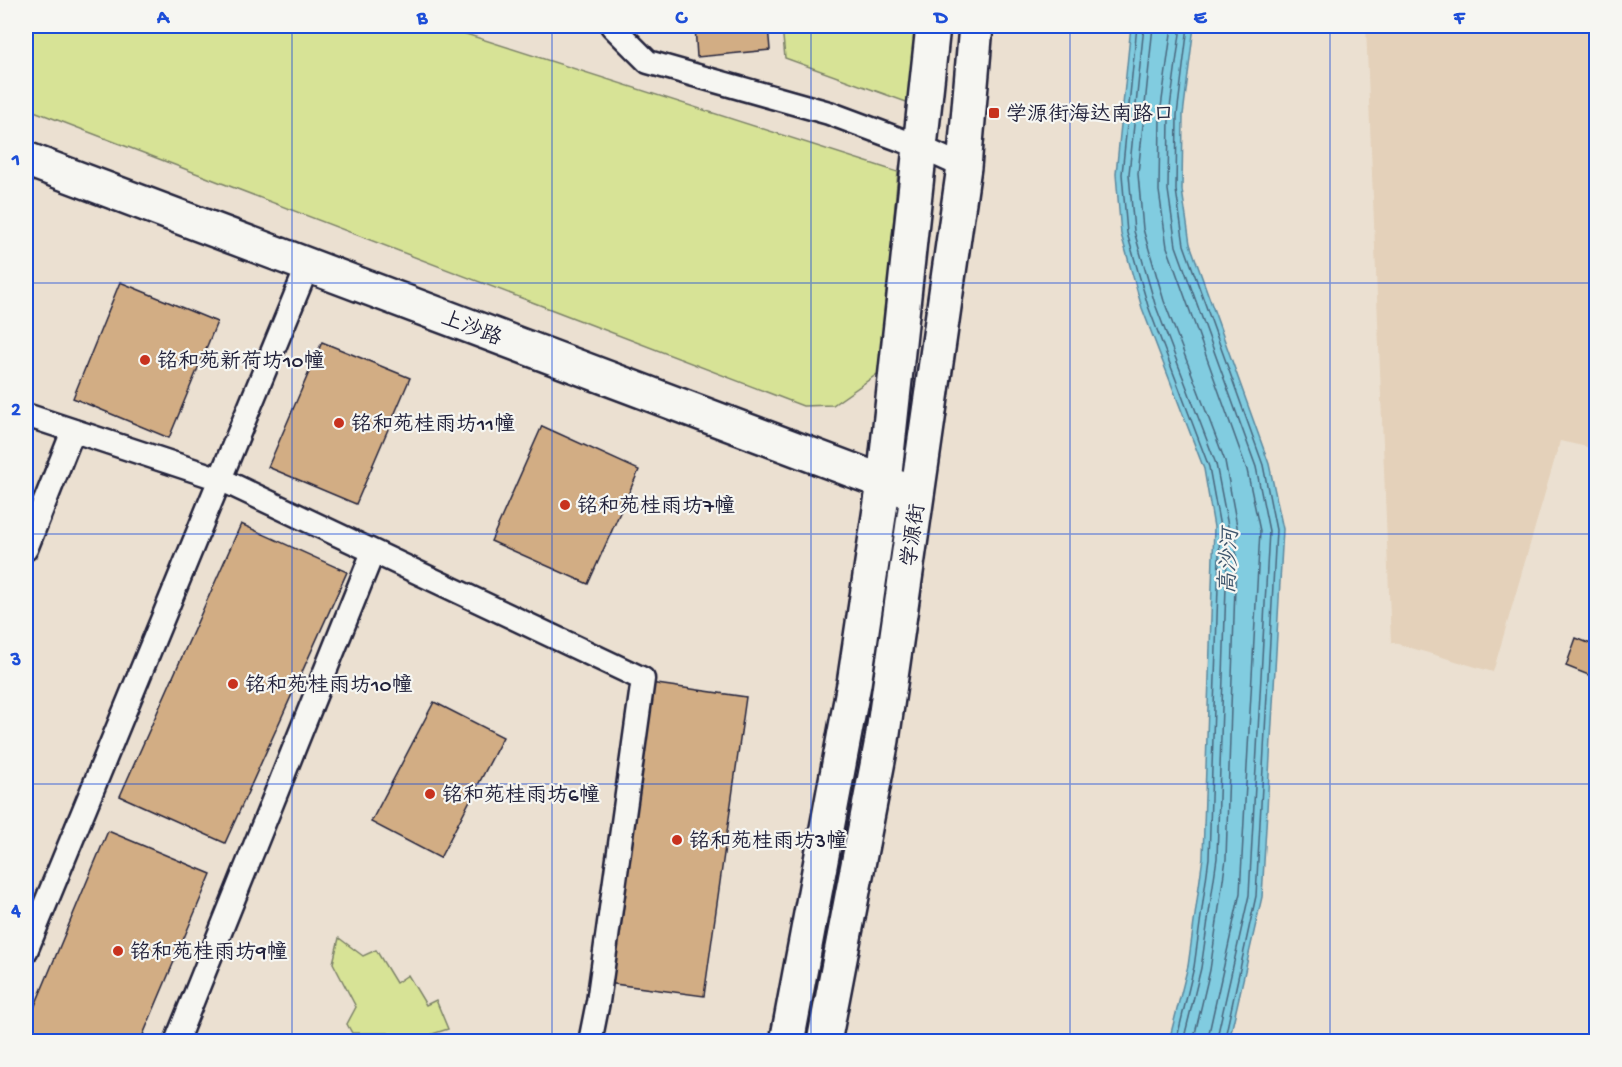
<svg xmlns="http://www.w3.org/2000/svg" width="1622" height="1067" font-family="'Gochi Hand','LXGW WenKai TC',sans-serif">
<style>
.built{fill:#e4d1ba}
.green{fill:#d7e396;stroke:#7c8268;stroke-width:1.5}
.water{fill:#81cce0;stroke:#5b889e;stroke-width:1.5}
.lines{fill:none;stroke-linecap:round;stroke-linejoin:round}
.shore{stroke:#48667d;stroke-width:1.5}
.building{fill:#d2ad84;stroke:#22223b;stroke-width:1.5}
.street-casing{stroke:#22223b;stroke-width:27}
.secondary-casing{stroke:#22223b;stroke-width:38}
.street{stroke:#f6f6f2;stroke-width:22}
.secondary{stroke:#f6f6f2;stroke-width:33}
.grid{fill:none;stroke:#1d4ed8;stroke-width:1.5;stroke-opacity:0.55}
.poi-dot{fill:#c8321e;stroke:#f6f6f2;stroke-width:2}
.labels{text-anchor:middle;stroke-width:4.5;stroke-linejoin:round;paint-order:stroke}
.poi-label{font-size:21px;fill:#22223b;stroke:#f6f6f2;text-anchor:start}
.street-label{font-size:21px;fill:#22223b;stroke:#f6f6f2}
.water-label{font-size:22px;font-style:italic;fill:#3e556d;stroke:#f6f6f2}
.neatline{fill:none;stroke:#1d4ed8;stroke-width:2}
.grid-label{font-size:20px;text-anchor:middle;font-weight:bold;fill:#1d4ed8}
</style>
<rect width="100%" height="100%" fill="#ebe0d1"/>
<filter id="ink" filterUnits="userSpaceOnUse"><feTurbulence type="fractalNoise" baseFrequency=".0167" numOctaves="2"/><feDisplacementMap in="SourceGraphic" scale="12" xChannelSelector="R" yChannelSelector="G"/><feConvolveMatrix kernelMatrix="1 2 1 2 8 2 1 2 1" color-interpolation-filters="sRGB"/></filter>
<g filter="url(#ink)">
<polygon class="built" points="1366,26 1596,26 1596,449 1560,441 1493,672 1391,642"/>
<g class="green">
<polygon points="26,26 441,26 898,172 880,372 833,405 803,406 26,108"/>
<polygon points="782,26 916,26 909,103 785,58"/>
<polygon points="339,938 363,956 376,950 396,983 408,975 426,1005 436,1000 448,1029 432,1034 428,1042 401,1041 388,1033 352,1033 347,1024 356,1007 333,963"/>
</g>
<polygon class="water" points="1131,26 1194,26 1183,115 1182,190 1190,244 1269,464 1283,529 1262,897 1229,1041 1169,1041 1188,966 1203,857 1214,527 1204,469 1142,308 1121,234 1116,174"/>
<g class="lines">
<g class="shore">
<polyline points="1137,26 1122,174 1127,233 1148,306 1209,467 1220,527 1209,858 1194,967 1176,1042"/>
<polyline points="1144,26 1129,174 1134,231 1155,304 1216,464 1228,526 1217,858 1201,968 1183,1042"/>
<polyline points="1153,26 1138,174 1143,229 1164,301 1225,461 1237,526 1226,859 1210,970 1193,1042"/>
<polyline points="1172,26 1160,115 1159,191 1167,247 1247,470 1260,531 1240,893 1207,1042"/>
<polyline points="1181,26 1169,115 1168,190 1176,246 1256,467 1269,531 1249,895 1216,1042"/>
<polyline points="1188,26 1177,115 1176,190 1184,245 1263,465 1276,530 1256,896 1224,1042"/>
</g>
</g>
<g class="building">
<polygon points="695,26 768,26 770,50 697,57"/>
<polygon points="120,282 217,322 169,438 73,398"/>
<polygon points="322,342 410,378 356,504 268,467"/>
<polygon points="542,426 639,470 588,584 491,541"/>
<polygon points="241,524 347,572 225,843 120,796"/>
<polygon points="1576,638 1596,646 1596,678 1566,666"/>
<polygon points="650,683 746,697 704,996 607,983"/>
<polygon points="434,702 503,737 440,858 371,822"/>
<polygon points="108,831 211,874 140,1042 26,1042 26,1027"/>
</g>
<g class="lines">
<g class="street-casing">
<g id="street">
<polyline points="612,26 648,62 829,113 920,147 964,167"/>
<polyline points="308,265 220,479 643,679 598,1002 590,1042"/>
<polyline points="26,415 220,479 26,951"/>
<polyline points="26,549 73,431"/>
<polyline points="176,1042 373,552"/>
</g>
</g>
<g class="secondary-casing">
<g id="secondary">
<polyline points="26,159 902,489"/>
<polyline points="787,1042 854,684 884,482 933,26"/>
<polyline points="824,1042 882,740 964,167 976,26"/>
</g>
</g>
<use href="#street" class="street"/>
<use href="#secondary" class="secondary"/>
</g>
</g>
<path class="grid" d="M 292,26 L 292,1042M 552,26 L 552,1042M 811,26 L 811,1042M 1070,26 L 1070,1042M 1330,26 L 1330,1042M 26,283 L 1596,283M 26,534 L 1596,534M 26,784 L 1596,784"/>
<g class="poi-dot">
<rect x="988" y="107" width="12" height="12" rx="3"/>
<circle cx="145" cy="360" r="6"/>
<circle cx="339" cy="423" r="6"/>
<circle cx="565" cy="505" r="6"/>
<circle cx="233" cy="684" r="6"/>
<circle cx="430" cy="794" r="6"/>
<circle cx="677" cy="840" r="6"/>
<circle cx="118" cy="951" r="6"/>
</g>
<g class="labels">
<g class="poi-label">
<text x="1006" y="120">学源街海达南路口</text>
<text x="157" y="367">铭和苑新荷坊10幢</text>
<text x="351" y="430">铭和苑桂雨坊11幢</text>
<text x="577" y="512">铭和苑桂雨坊7幢</text>
<text x="245" y="691">铭和苑桂雨坊10幢</text>
<text x="442" y="801">铭和苑桂雨坊6幢</text>
<text x="689" y="847">铭和苑桂雨坊3幢</text>
<text x="130" y="958">铭和苑桂雨坊9幢</text>
</g>
<g class="street-label">
<text transform="translate(472 327) rotate(21)" y="7">上沙路</text>
<text transform="translate(912 535) rotate(-82)" y="7">学源街</text>
</g>
<g class="water-label">
<text transform="translate(1227 561) rotate(-87)" y="8">高沙河</text>
</g>
</g>
<rect width="1622" height="1067" fill="none" stroke="#f6f6f2" stroke-width="66"/>
<rect x="33" y="33" width="1556" height="1001" class="neatline"/>
<g class="grid-label">
<text x="163" y="23">A</text>
<text x="422" y="23">B</text>
<text x="681" y="23">C</text>
<text x="941" y="23">D</text>
<text x="1200" y="23">E</text>
<text x="1459" y="23">F</text>
<text x="16" y="165">1</text>
<text x="16" y="415">2</text>
<text x="16" y="665">3</text>
<text x="16" y="916">4</text>
</g>
</svg>
